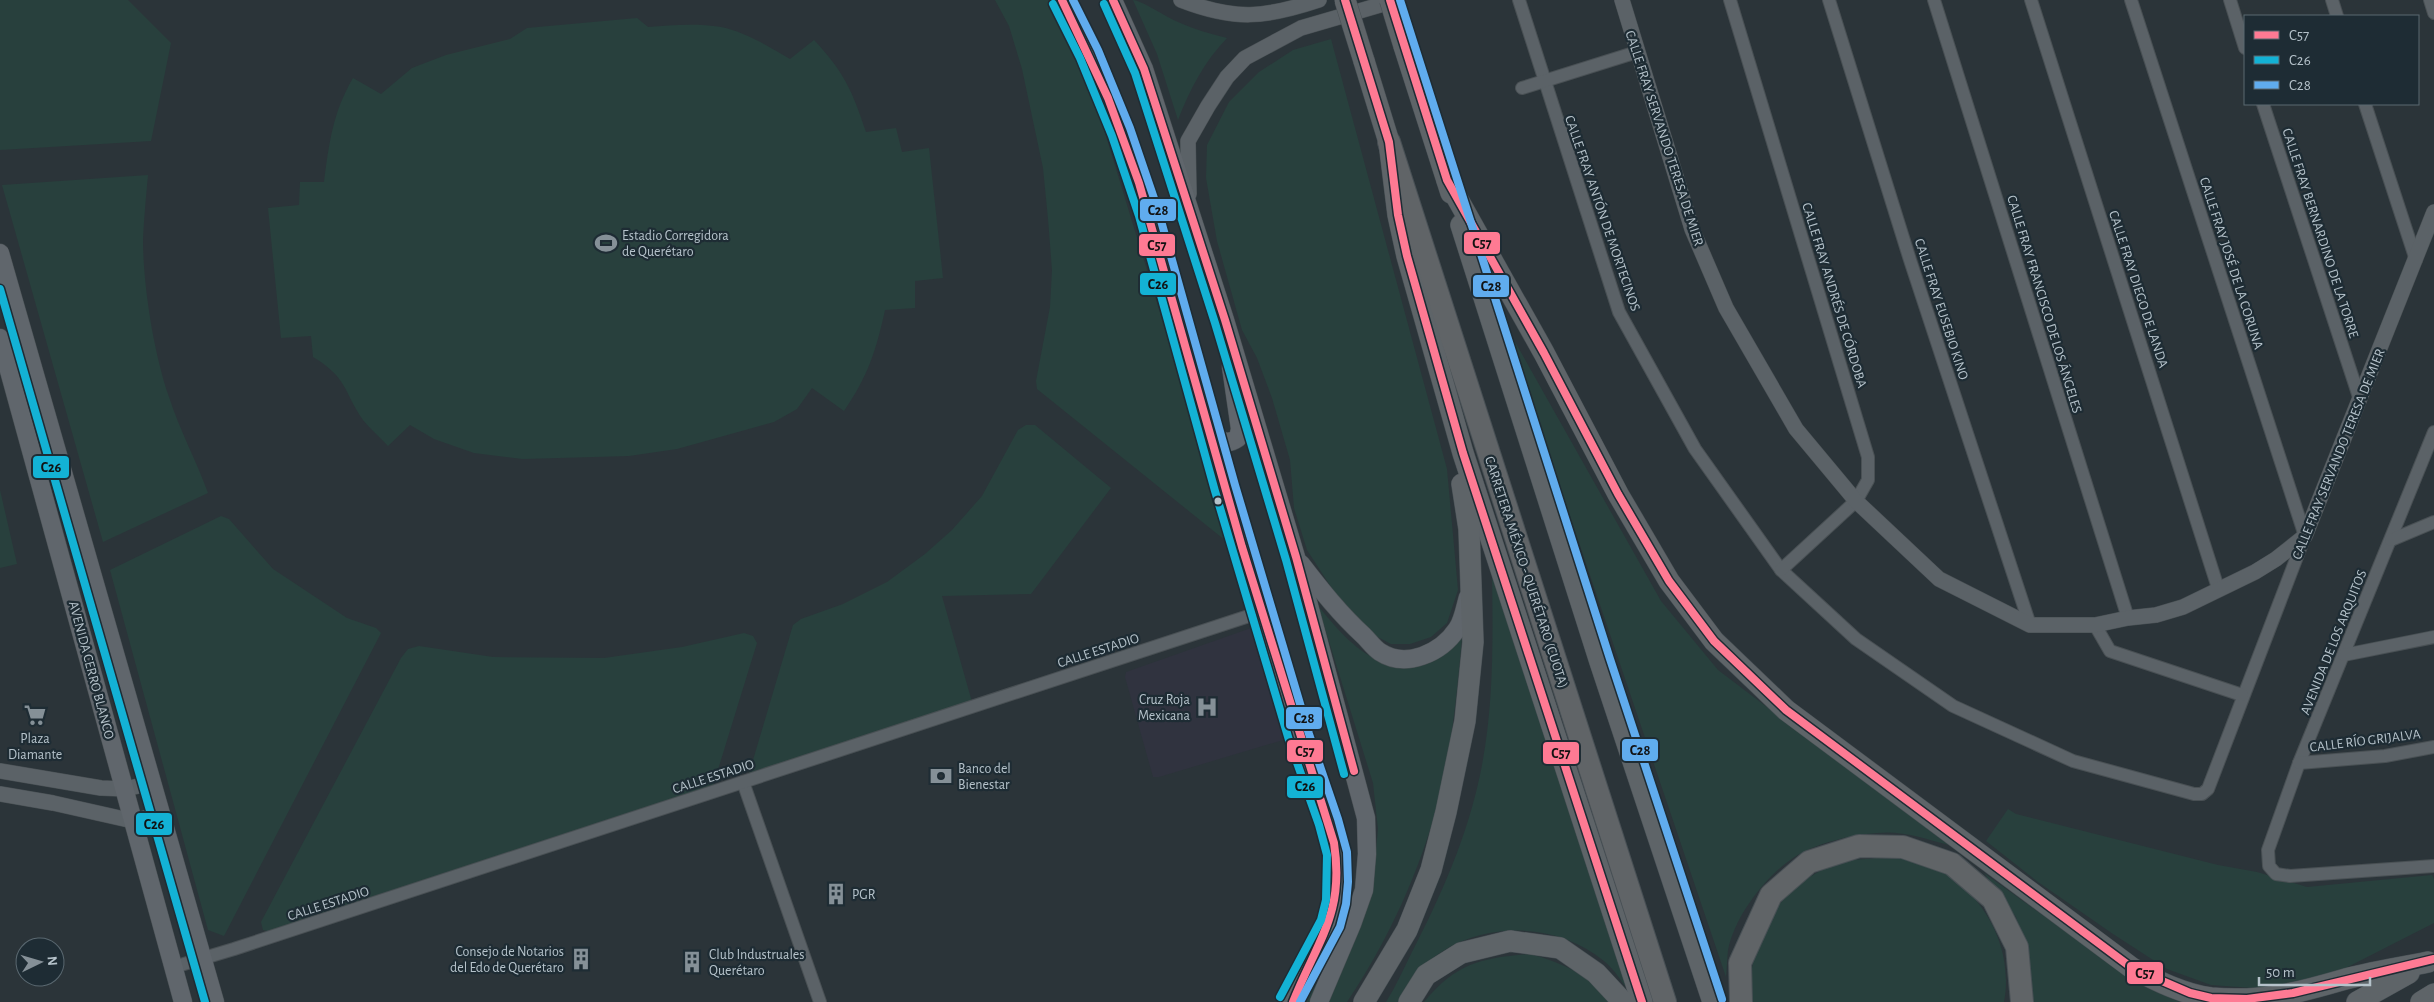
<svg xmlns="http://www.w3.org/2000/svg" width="2434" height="1002" font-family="'Alegreya Sans',sans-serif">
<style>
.medical{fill:#30333f}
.green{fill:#28403d}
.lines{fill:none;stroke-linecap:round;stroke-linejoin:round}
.minor-casing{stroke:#495054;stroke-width:14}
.tertiary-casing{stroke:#495054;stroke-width:16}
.secondary-casing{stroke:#495054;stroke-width:19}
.trunk-casing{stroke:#485055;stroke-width:22}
.motorway-casing{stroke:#485055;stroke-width:24}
.minor{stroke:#5b6267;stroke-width:12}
.tertiary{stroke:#5b6267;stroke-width:15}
.secondary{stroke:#60666c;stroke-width:18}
.trunk{stroke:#5e6468;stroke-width:21}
.motorway{stroke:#606467;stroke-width:22}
.trunk-bridge-casing{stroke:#485055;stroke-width:22;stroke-linecap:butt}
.trunk-bridge{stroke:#5e6468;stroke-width:21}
.bus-1-casing{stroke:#1e2c34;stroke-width:11}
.bus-2-casing{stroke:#1e2c34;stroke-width:11}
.bus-3-casing{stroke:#1e2c34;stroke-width:11}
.bus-1{stroke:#fe7a93;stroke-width:8}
.bus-2{stroke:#13b2d5;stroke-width:8}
.bus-3{stroke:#60acee;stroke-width:8}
.bus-dot{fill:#b5c2ca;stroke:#1e2c34;stroke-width:2}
.labels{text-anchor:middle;stroke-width:4.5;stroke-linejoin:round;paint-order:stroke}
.street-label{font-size:14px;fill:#b5c2ca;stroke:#1e2c34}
.poi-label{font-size:14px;fill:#b5c2ca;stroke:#1e2c34;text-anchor:start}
.line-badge{stroke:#1e2c34;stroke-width:2}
.pale-badge-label{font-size:14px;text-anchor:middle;font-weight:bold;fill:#111}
</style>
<rect width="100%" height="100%" fill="#2b3439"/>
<polygon class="medical" points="1254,627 1290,738 1159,777 1153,777 1125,677 1126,672"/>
<g class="green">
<polygon points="0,0 128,0 171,43 151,141 0,150"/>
<polygon points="995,0 1049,0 1072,44 1098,110 1231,545 1037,389 1036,381 1050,307 1052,270 1048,219 1043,168 1022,69 1009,26"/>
<path d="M 1133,0 C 1141,0 1168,18 1178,22 C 1194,29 1210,34 1227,38 C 1204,62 1190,89 1178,120 L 1157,54 Z"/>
<path d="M 637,18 L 648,27 C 671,25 697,23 721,27 C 746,32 769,47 790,59 L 814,40 C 844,72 852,90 866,132 L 896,128 L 902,152 L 929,148 L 943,278 L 915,281 L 915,308 L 885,310 C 876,351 868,376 844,411 L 812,388 L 797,409 L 774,422 L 677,449 L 629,456 L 523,459 L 474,453 L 434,439 L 410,425 L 388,446 C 380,437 370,429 363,420 C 343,391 348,378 313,357 L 311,336 L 281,338 L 268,208 L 299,205 L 300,182 L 324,182 C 329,143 333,112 353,78 L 381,94 L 412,68 L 446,55 L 510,39 L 527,28 Z"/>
<polygon points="1331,39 1447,469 1458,590 1447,623 1431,637 1410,644 1391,644 1372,634 1333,590 1307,550 1294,508 1290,460 1272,398 1257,358 1242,330 1217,241 1206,178 1207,145 1229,102 1259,72 1293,50"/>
<path d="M 148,175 C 146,196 144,218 143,239 C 143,286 154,354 169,397 C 180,431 196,460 208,493 L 103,542 L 2,185 Z"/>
<path d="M 1505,324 L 1661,601 L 1718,670 L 1949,845 C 1926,839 1901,830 1877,833 C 1850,835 1816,843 1793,858 C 1765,877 1735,916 1728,950 C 1727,959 1727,968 1726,977 Z"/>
<polygon points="1026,425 1035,425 1111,488 1031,594 942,596 972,702 748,777 793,625 801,619 843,604 887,582 925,554 952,530 982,496 1018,430"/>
<polygon points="0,490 17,564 0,568"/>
<polygon points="221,516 229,519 273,569 347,618 376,628 381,633 224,936 208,930 110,570"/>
<path d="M 1492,574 L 1629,991 C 1621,981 1614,969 1604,961 C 1549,915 1457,921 1412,979 C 1407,986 1402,995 1398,1002 L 1386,1002 C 1396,986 1404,968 1412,952 C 1441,896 1467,837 1480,775 C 1494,709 1493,641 1492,574 Z"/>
<path d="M 1318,606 C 1335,626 1353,649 1378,660 C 1385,663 1397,662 1405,663 C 1433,665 1443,657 1462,638 C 1457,692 1452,747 1439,799 C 1420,871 1388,941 1347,1002 L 1302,1002 L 1359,930 L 1374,871 L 1378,829 L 1373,783 Z"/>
<polygon points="744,633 753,636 757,643 712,789 271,932 263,930 261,922 401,658 408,649 419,646 493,657 604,658 682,647"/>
<polygon points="2008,809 2016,814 2218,865 2257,872 2307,887 2432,875 2434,879 2434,923 2330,976 2267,989 2211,985 2167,969 2113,934 2038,882 1986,841"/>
<path d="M 1876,858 C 1887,859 1900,857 1911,860 C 1973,874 2016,939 2004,1002 L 1751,1002 C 1748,990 1751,980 1752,968 C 1760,919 1786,887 1831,865 C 1843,859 1863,860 1876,858 Z"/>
<polygon points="1984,873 2134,981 2180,1002 2030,1002 2027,954 2016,917"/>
<path d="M 1530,954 C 1563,963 1589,975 1612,1002 L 1424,1002 C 1456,963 1482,958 1530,954 Z"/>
</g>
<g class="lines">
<g class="minor-casing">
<g id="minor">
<polyline points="1519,0 1619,312 1695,449 1781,570 1856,639 1953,706 2073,761 2194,794 2202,794 2208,789 2305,536 2131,0"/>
<polyline points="1730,0 1868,457 1868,480 1856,501 1781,570"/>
<polyline points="1829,0 1910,260 2030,625"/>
<polyline points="1934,0 2128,618"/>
<polyline points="2031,0 2218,588"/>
<polyline points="2230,0 2245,48"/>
<polyline points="2332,0 2337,16"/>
<polyline points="2430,0 2434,13"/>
<polyline points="1522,88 1637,52"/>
<polyline points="2263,104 2360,400"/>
<polyline points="2365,104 2416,260"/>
<polyline points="2434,432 2299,763 2268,850 2269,866 2276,874 2290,876 2434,866"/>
<polyline points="2391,540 2434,522"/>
<polyline points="2095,625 2110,651 2242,695"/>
<polyline points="2344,655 2434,637"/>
<polyline points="2299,763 2385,756 2434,747"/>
<polyline points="743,782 820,1002"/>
<polyline points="174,967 234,949 1261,612"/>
</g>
</g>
<g class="tertiary-casing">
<g id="tertiary">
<path d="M 1181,0 C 1235,21 1265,18 1319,0"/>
<polyline points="1622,0 1692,229 1726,308 1796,429 1856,501 1939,579 2030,625 2095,625 2128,618 2156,615 2183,607 2255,572 2276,559 2305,536 2434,212"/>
<polyline points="1189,194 1188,141 1208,106 1227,77 1245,58 1301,28 1397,0"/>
<polyline points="0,771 101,788 125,789 152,783"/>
<polyline points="0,794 53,803 133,821 161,814"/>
</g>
</g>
<g class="secondary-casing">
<g id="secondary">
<polyline points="1062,0 1089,54 1121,132 1149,213 1225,488 1299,737 1329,822 1337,854 1338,881 1336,902 1330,924 1296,994"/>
<polyline points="1113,0 1144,69 1225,320 1296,557 1366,818 1367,854 1364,890 1352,924 1319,1002"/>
<polyline points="0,253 215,1002"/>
<polyline points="0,338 183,1002"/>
<path d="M 1211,425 C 1215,437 1224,448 1238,438 L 1240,429 L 1231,367"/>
<path d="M 1301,564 C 1321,590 1340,614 1364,636 C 1369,641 1374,648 1380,652 C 1406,669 1441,653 1457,629 C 1463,621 1465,607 1468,597"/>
</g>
</g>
<g class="trunk-casing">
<g id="trunk">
<polyline points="1404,46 1451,193"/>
<polyline points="1364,61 1389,142 1398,215 1407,256 1463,453 1642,1002"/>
<path d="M 1447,180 L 1544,353 L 1618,494 L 1669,581 L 1714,641 L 1786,710 L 2132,968 C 2157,981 2183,994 2211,998 C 2263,1002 2294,994 2342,980 C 2370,972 2400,968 2428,962"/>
<polyline points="1461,225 1600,662 1713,1002"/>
<polyline points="1289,1002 1300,983"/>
<polyline points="1364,1002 1407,930 1431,870 1446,812 1465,721 1473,642 1469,529 1462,484"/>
<polyline points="1409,1002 1426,975 1461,953 1510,941 1560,948 1596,973 1623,1002"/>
<polyline points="2357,1002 2409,973"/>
<polyline points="2421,1002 2434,994"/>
</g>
</g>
<g class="motorway-casing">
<g id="motorway">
<polyline points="1389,142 1665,1002"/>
<polyline points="1741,1002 1740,963 1771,895 1809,862 1859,846 1903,847 1952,864 1993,899 2017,947 2022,1002"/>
</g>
</g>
<use href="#minor" class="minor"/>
<use href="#tertiary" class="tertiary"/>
<use href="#secondary" class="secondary"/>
<use href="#trunk" class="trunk"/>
<use href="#motorway" class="motorway"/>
<g class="trunk-bridge-casing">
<g id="trunk-bridge">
<polyline points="1345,0 1364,61"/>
<polyline points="1390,0 1404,46"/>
</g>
</g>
<use href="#trunk-bridge" class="trunk-bridge"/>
<g class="bus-1-casing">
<g id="bus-1">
<path d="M 1062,0 L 1108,98 L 1139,183 L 1242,547 L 1334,843 C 1345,914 1317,941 1293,1002"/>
<polyline points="1113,0 1144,69 1225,320 1296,557 1354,771"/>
<polyline points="1345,0 1389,142 1398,215 1407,256 1463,453 1642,1002"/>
<polyline points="1390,0 1447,180 1544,353 1618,494 1669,581 1714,641 1786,710 2132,968 2190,993 2211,998 2247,999 2293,993 2434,959"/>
</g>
</g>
<g class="bus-2-casing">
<g id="bus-2">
<polyline points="1053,4 1080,58 1112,136 1139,216 1215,491 1289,740 1319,825 1327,855 1326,900 1321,920 1280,997"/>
<polyline points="1104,4 1135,73 1215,323 1286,560 1344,774"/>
<polyline points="0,289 205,1002"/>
</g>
</g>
<g class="bus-3-casing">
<g id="bus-3">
<polyline points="1073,0 1098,50 1130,128 1158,210 1235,485 1309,734 1338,819 1347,852 1348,882 1346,904 1340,927 1300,1002"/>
<polyline points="1400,0 1610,659 1722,999"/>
</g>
</g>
<use href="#bus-1" class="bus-1"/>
<use href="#bus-2" class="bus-2"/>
<use href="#bus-3" class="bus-3"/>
</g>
<defs>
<g id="stadium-bare" transform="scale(1.725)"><path d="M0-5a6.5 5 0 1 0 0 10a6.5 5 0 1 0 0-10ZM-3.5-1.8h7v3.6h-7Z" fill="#859097" stroke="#1e2c34" stroke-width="2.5" paint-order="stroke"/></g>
<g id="hospital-bare" transform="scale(1.725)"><path d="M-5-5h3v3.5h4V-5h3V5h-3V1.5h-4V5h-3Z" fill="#859097" stroke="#1e2c34" stroke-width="2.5" paint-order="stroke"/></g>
<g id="supermarket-bare" transform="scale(1.725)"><path d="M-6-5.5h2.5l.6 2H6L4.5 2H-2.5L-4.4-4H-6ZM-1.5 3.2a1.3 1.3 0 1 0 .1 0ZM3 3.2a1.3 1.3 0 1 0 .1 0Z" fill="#859097" stroke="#1e2c34" stroke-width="2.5" paint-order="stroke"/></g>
<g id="bank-bare" transform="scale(1.725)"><path d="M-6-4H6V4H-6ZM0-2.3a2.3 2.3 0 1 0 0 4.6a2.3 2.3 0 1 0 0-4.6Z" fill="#859097" stroke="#1e2c34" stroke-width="2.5" paint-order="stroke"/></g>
<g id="building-bare" transform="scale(1.725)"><path d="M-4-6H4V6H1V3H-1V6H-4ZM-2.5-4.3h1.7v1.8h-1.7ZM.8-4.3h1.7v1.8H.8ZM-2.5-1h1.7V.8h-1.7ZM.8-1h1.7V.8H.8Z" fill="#859097" stroke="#1e2c34" stroke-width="2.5" paint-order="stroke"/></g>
</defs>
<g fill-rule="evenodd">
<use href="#stadium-bare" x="606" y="243"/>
<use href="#hospital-bare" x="1207" y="707"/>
<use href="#supermarket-bare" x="35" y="715"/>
<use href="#bank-bare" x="941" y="776"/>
<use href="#building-bare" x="836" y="894"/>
<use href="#building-bare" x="581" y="959"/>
<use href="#building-bare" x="692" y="962"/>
</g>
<circle class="bus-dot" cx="1218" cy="501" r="4.5"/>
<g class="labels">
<g class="street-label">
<text transform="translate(1665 138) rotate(72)" y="5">CALLE FRAY SERVANDO TERESA DE MIER</text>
<text transform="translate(1603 213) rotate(71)" y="5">CALLE FRAY ANTÓN DE MORTECINOS</text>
<text transform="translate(2321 233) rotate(72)" y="5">CALLE FRAY BERNARDINO DE LA TORRE</text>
<text transform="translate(2232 263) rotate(72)" y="5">CALLE FRAY JOSÉ DE LA CORUNA</text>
<text transform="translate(2139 289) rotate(72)" y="5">CALLE FRAY DIEGO DE LANDA</text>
<text transform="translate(1835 295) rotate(73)" y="5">CALLE FRAY ANDRÉS DE CÓRDOBA</text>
<text transform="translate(2045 304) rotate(73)" y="5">CALLE FRAY FRANCISCO DE LOS ÁNGELES</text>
<text transform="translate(1942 309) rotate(72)" y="5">CALLE FRAY EUSEBIO KINO</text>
<text transform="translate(2338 454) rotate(-68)" y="5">CALLE FRAY SERVANDO TERESA DE MIER</text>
<text transform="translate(1527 572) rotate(72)" y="5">CARRETERA MÉXICO - QUERÉTARO (CUOTA)</text>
<text transform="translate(2333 642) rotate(-68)" y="5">AVENIDA DE LOS ARQUITOS</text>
<text transform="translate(1098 650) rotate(-18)" y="5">CALLE ESTADIO</text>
<text transform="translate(92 670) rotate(75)" y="5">AVENIDA CERRO BLANCO</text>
<text transform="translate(2365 740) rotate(-7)" y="5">CALLE RÍO GRIJALVA</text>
<text transform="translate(713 776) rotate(-18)" y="5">CALLE ESTADIO</text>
<text transform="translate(328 903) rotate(-18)" y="5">CALLE ESTADIO</text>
</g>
<g class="poi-label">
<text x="622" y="240">Estadio Corregidora<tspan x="622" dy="16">de Querétaro</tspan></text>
<text x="1190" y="704" text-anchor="end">Cruz Roja<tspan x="1190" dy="16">Mexicana</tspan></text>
<text x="35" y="743" text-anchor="middle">Plaza<tspan x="35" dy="16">Diamante</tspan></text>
<text x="958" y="773">Banco del<tspan x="958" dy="16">Bienestar</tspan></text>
<text x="852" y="899">PGR</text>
<text x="564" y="956" text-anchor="end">Consejo de Notarios<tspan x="564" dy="16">del Edo de Querétaro</tspan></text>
<text x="709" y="959">Club Industruales<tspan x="709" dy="16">Querétaro</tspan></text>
</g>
</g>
<g class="line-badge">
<rect x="1139" y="198" width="38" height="24" rx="5" fill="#60acee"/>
<rect x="1463" y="231" width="38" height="24" rx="5" fill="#fe7a93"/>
<rect x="1138" y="233" width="38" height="24" rx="5" fill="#fe7a93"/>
<rect x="1139" y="272" width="38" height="24" rx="5" fill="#13b2d5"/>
<rect x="1472" y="274" width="38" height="24" rx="5" fill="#60acee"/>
<rect x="32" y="455" width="38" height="24" rx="5" fill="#13b2d5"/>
<rect x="1285" y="706" width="38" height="24" rx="5" fill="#60acee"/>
<rect x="1621" y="738" width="38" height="24" rx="5" fill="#60acee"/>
<rect x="1286" y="739" width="38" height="24" rx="5" fill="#fe7a93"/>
<rect x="1542" y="741" width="38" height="24" rx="5" fill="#fe7a93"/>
<rect x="1286" y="775" width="38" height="24" rx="5" fill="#13b2d5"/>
<rect x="135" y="812" width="38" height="24" rx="5" fill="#13b2d5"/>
<rect x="2126" y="961" width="38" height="24" rx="5" fill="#fe7a93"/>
</g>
<g class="pale-badge-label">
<text x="1158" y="215">C28</text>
<text x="1482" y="248">C57</text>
<text x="1157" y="250">C57</text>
<text x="1158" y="289">C26</text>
<text x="1491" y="291">C28</text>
<text x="51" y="472">C26</text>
<text x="1304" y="723">C28</text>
<text x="1640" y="755">C28</text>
<text x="1305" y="756">C57</text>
<text x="1561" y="758">C57</text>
<text x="1305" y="791">C26</text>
<text x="154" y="829">C26</text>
<text x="2145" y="978">C57</text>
</g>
<rect x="2244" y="15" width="175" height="90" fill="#1e2c34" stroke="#5a6870"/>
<rect x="2254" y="31" width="25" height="8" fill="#fe7a93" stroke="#5a6870"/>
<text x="2289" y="40" font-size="15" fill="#b5c2ca">C57</text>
<rect x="2254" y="56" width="25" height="8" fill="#13b2d5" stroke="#5a6870"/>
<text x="2289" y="65" font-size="15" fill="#b5c2ca">C26</text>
<rect x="2254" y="81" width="25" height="8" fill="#60acee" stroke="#5a6870"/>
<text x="2289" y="90" font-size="15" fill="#b5c2ca">C28</text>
<g transform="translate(40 962) rotate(85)"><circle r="24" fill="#1e2c34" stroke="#5a6870"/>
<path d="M0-4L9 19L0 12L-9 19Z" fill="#859097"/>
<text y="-8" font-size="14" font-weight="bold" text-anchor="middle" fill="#b5c2ca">N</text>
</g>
<path d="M2259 977v8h111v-8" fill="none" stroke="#b5c2ca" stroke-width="2.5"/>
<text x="2266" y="977" font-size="15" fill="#b5c2ca" stroke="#1e2c34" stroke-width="4" paint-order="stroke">50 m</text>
</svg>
